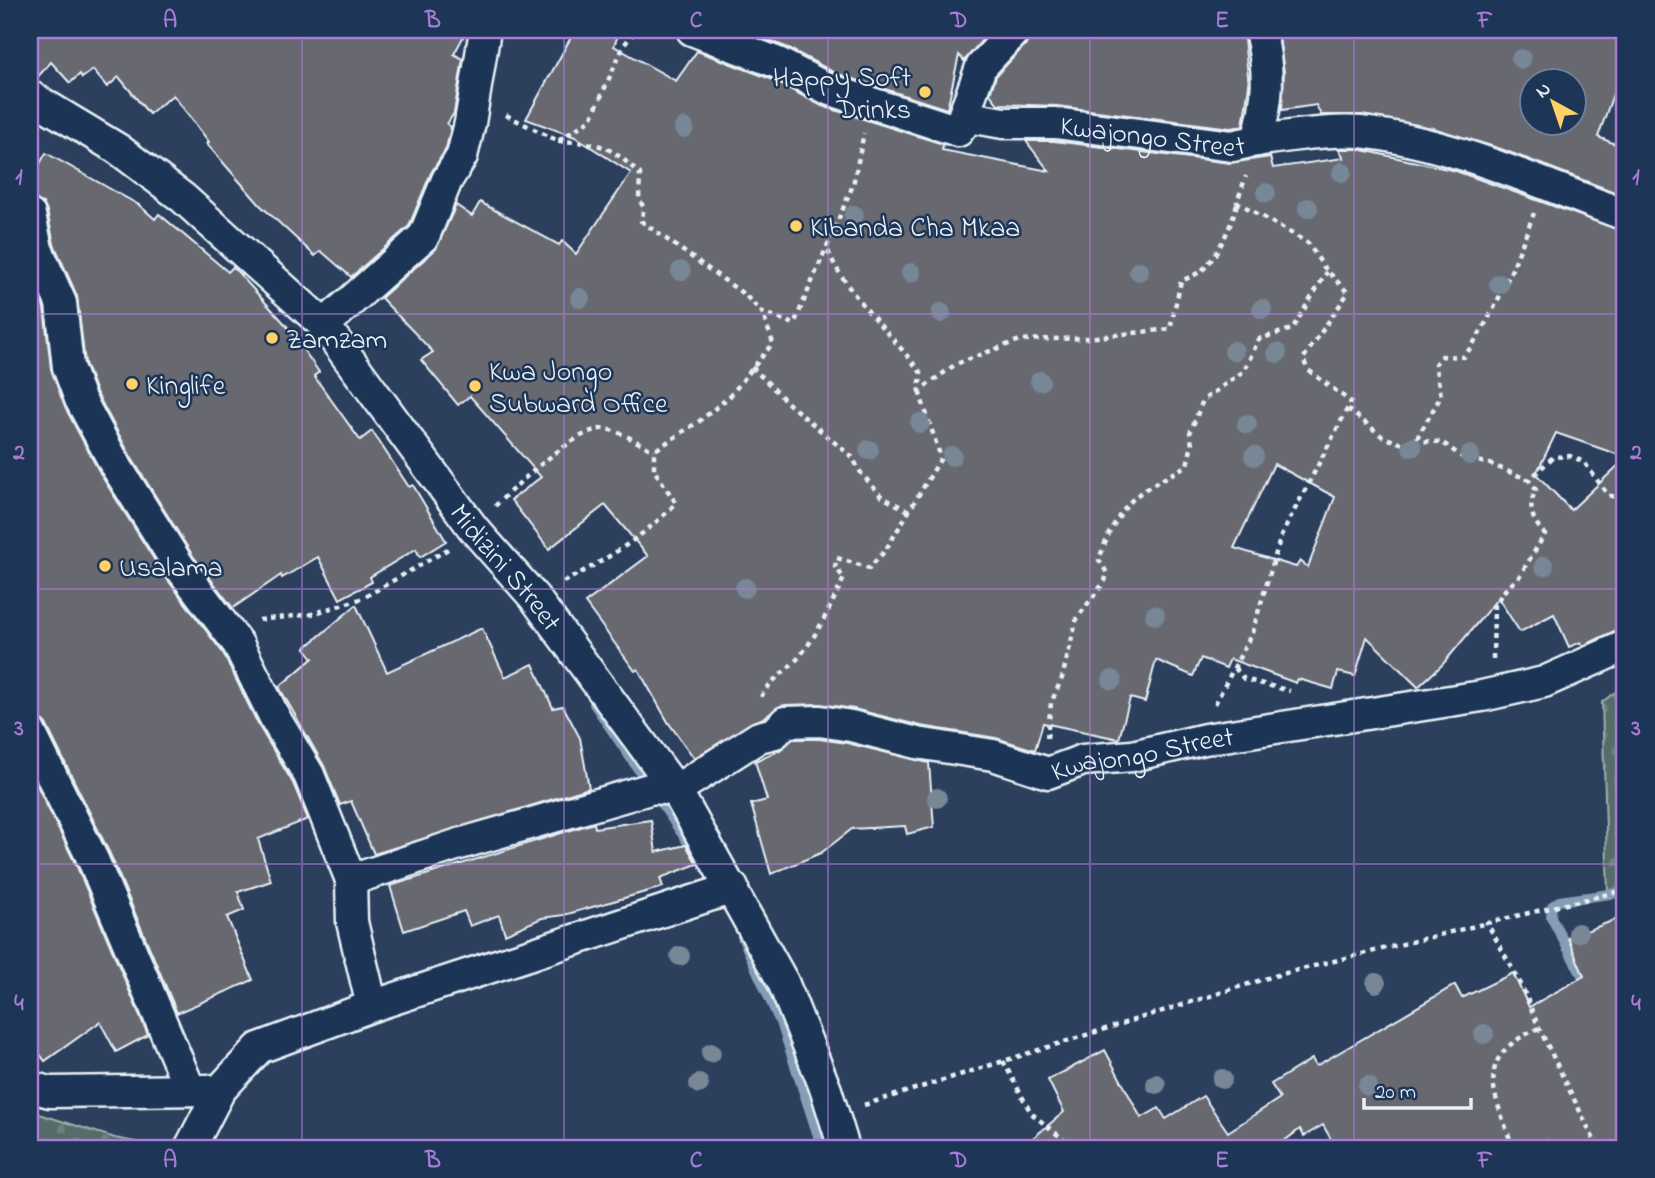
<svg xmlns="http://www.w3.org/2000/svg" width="1655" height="1178" font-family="'Indie Flower',sans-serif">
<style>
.cemetery{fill:url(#cemetery-stones);stroke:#9faeb0;stroke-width:2}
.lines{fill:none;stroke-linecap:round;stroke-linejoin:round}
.stream{stroke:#869db6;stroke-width:10}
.building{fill:#676871;stroke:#e8f1f8;stroke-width:2;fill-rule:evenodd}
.street-casing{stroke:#e8f1f8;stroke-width:35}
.path{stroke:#e8f1f8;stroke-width:4.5;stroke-dasharray:5 5;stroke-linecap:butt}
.street{stroke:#1d3557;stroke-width:30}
.tree{fill:#778796}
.grid{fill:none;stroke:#a77bd6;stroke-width:2;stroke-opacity:0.55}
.poi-dot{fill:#ffd166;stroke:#1d3557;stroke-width:2.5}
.labels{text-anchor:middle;stroke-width:5;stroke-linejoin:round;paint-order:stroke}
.poi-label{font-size:28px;fill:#e8f1f8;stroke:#1d3557;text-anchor:start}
.street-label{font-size:28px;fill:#e8f1f8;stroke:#1d3557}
.neatline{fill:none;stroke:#a77bd6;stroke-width:2.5}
.grid-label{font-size:23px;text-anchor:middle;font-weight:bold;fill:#a77bd6}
</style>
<defs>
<pattern id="cemetery-stones" width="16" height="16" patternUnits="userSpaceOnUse" patternTransform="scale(1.75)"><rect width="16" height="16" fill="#566c67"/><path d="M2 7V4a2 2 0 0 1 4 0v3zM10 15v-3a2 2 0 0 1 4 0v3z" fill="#6e817e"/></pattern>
</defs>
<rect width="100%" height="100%" fill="#2c3f5c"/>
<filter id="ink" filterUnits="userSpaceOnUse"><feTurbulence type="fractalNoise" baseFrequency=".0143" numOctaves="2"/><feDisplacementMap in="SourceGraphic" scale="14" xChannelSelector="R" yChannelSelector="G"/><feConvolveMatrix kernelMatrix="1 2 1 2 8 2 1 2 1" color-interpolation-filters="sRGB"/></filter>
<g filter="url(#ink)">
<g class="cemetery">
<polygon points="1625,685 1625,890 1608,894 1602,702"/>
<polygon points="30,1111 115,1138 167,1148 30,1148"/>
</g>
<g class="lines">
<g class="stream">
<polyline points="594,704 695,853"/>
<polyline points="742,937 783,1029 822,1148"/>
<polyline points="1588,987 1551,917 1552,906 1559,901 1625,892"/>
</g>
</g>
<g class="building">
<polygon points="30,30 467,30 454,54 463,59 454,113 447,124 451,127 446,149 431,173 409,226 351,277 321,251 315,256 260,205 207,144 209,142 173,95 149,114 119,77 107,87 93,70 82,78 80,74 70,83 51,62 35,80 30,79"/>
<path d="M 575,30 L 620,30 L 614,46 L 676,81 L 697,51 L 771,79 L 822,106 L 943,144 L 942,150 L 1049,171 L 1026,141 L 1054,141 L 1230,163 L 1270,157 L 1273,168 L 1344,158 L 1339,149 L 1358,149 L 1456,171 L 1625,232 L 1625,457 L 1556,433 L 1536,474 L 1571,510 L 1625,459 L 1625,626 L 1583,646 L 1581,642 L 1569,647 L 1554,614 L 1520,632 L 1498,598 L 1443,664 L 1418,687 L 1367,637 L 1355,676 L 1338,672 L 1333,689 L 1298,679 L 1296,683 L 1230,659 L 1226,668 L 1201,658 L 1193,676 L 1156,660 L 1145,702 L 1130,698 L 1119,739 L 1043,723 L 1035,750 L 996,738 L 921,726 L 854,709 L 820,704 L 785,705 L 694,758 L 668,722 L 638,669 L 635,671 L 585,603 L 648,556 L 605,505 L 549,549 L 511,500 L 541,477 L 470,396 L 458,405 L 421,360 L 433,352 L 381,298 L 436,249 L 456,205 L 472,216 L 480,202 L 559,245 L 562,241 L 576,254 L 631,173 L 575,137 L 526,119 ZM 1274,464 L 1335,497 L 1308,567 L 1300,561 L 1296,567 L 1234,548 Z"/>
<polygon points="740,30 991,30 964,61 959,55 947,109 835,73 786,47"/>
<polygon points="1032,30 1243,30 1249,85 1243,126 1231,128 1057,106 998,104 990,94 996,76 1028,42"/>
<path d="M 1278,30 L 1625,30 L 1625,60 L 1598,137 L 1625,148 L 1625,196 L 1501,149 L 1433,128 L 1362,115 L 1321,115 L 1316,105 L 1282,110 L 1284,72 ZM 1532,80 L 1574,80 L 1574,122 L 1532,122 Z"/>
<polygon points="46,153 139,205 155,219 159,214 228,272 233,267 286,325 319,372 314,376 360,440 372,431 409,487 413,485 446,541 420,557 416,549 370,577 372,582 340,599 318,557 282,578 281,575 233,608 193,556 131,457 96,392 85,363 77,296 54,244 47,211 43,203 30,198 30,181"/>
<polygon points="30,276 44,308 51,369 65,407 101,475 164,575 223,653 260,728 293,783 308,819 258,839 271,881 238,892 244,910 227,917 253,980 177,1013 110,854 46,724 39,717 30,715"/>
<polygon points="356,605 387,672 482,628 505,677 533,664 553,708 563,706 580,738 589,788 374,854 351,801 340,805 324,766 279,687 313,658 305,648"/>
<polygon points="793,739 819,739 847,743 929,763 934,827 907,834 905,826 852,829 821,853 771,874 751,804 767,800 755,761 780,750"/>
<polygon points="30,771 78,869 148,1035 116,1052 100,1022 45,1061 30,1041"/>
<polygon points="651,820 656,852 686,845 697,864 660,878 663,887 564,915 542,918 505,934 499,915 470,926 464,911 404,931 390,886 594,823 595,828"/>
<polygon points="1625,916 1625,1148 1550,1148 1547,1140 1530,1148 1336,1148 1323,1125 1304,1136 1300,1129 1275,1148 1021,1148 1064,1112 1048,1080 1105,1050 1141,1118 1159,1108 1166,1119 1203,1096 1228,1132 1280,1098 1271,1084 1312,1059 1316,1066 1455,985 1462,998 1513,973 1529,1007 1584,976 1568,938"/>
</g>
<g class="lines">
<g class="street-casing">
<g id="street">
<path id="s1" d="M 692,30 L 778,63 L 828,89 L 958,131 L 969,117 L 1003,123 L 1055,123 L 1232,146 C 1263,139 1329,129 1360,132 C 1452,142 1539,183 1625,215"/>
<path id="s2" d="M 30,96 L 118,149 L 183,198 L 324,325 L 473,528 L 534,597 L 676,790 L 783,982 L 826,1090 L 844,1148"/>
<polyline points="958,131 981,67 1015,30"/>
<path d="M 1257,141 C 1269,98 1270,73 1260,30"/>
<polyline points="30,215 37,249 61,303 68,367 80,399 116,466 179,566 238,644 276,720 309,775 351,880 352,922 372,1006"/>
<polyline points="324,325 424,236 447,180 462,156 470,123 485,30"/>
<polyline points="30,732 94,862 190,1090"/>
<path id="s3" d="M 351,880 L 456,845 L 653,788 L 676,790 L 759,737 L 775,733 L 785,722 L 820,721 L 851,726 L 917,743 L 993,755 L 1048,773 L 1083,760 L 1132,756 L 1205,739 L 1482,696 L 1544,682 L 1625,646"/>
<polyline points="30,1087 50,1092 207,1090"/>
<polyline points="190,1148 220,1090 259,1048 372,1006 733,888"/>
</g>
</g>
<g class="path">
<polyline points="506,115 558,141 591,119 624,45 636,30"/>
<path d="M 558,141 C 602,143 607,144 640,174 L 639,199 L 644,208 L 641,221 L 745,295 L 762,312"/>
<path d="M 828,251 C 847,296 891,333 921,373 L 919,391 L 956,364 L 1020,340 L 1087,338 L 1170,329 L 1181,281 C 1188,278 1195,275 1201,271 C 1216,260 1235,219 1237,202"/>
<polyline points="752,367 790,405 852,457 861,473 882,497 909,511"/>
<polyline points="1348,409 1383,437 1412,447 1420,441 1442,442 1462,457 1490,464 1529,480"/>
<path d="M 1412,447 L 1441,396 L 1435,364 L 1442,356 L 1464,357 C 1496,313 1515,263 1534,213"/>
<path d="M 495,506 C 514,487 580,425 605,429 C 621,431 640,444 654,451"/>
<path d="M 563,582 C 604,561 644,537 676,503 L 654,470 L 654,451 L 701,420 L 730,396 L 773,343 L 762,312 L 794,324 L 853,185 L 864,133"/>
<polyline points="259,620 312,614 363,598 448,549"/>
<path d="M 1493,659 L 1494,607 L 1503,592 L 1519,577 L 1545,534 C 1532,521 1527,507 1536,490 L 1529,480 L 1553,457 L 1570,456 L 1584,462 L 1608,495 L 1625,500"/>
<polyline points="1235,668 1244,679 1290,691"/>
<path d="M 761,697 C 772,677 791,669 803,652 C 820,630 832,603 844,578 L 835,567 L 837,558 L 869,568 L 885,551 L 941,458 L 919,391"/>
<polyline points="1215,704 1252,633 1281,536 1351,402 1308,370 1303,359 1348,293 1323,266 1308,243 1237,202 1246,176"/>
<path d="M 1047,738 L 1051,703 L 1062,678 L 1077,618 L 1105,581 L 1107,573 L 1099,560 C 1106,538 1119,509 1139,494 C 1153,483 1172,475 1187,465 L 1192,445 L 1190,433 L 1203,400 L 1244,371 L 1259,339 L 1292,329 L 1327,272"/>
<polyline points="1003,1061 1031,1113 1074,1148"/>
<polyline points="864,1105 1274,976 1487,923"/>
<path d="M 1513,1148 C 1494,1091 1471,1058 1539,1028"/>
<polyline points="1598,1148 1539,1028 1522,986 1487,923 1625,890"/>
</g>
<use href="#street" class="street"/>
</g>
<g class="tree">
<circle cx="1521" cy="59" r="10"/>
<circle cx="684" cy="128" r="10"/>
<circle cx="1342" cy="172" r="10"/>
<circle cx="1266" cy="193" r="10"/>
<circle cx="1308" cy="208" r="10"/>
<circle cx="854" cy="215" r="10"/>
<circle cx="681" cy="271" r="10"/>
<circle cx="1139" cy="271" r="10"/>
<circle cx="911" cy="273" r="10"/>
<circle cx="1499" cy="284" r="10"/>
<circle cx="580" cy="298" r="10"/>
<circle cx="1262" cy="309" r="10"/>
<circle cx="941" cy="313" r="10"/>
<circle cx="1234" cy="351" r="10"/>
<circle cx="1277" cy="353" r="10"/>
<circle cx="1040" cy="381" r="10"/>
<circle cx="920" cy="423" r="10"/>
<circle cx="1247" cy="424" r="10"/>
<circle cx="1412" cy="447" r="10"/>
<circle cx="869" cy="450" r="10"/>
<circle cx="1470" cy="455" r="10"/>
<circle cx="952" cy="456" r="10"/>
<circle cx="1254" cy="456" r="10"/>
<circle cx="1544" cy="566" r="10"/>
<circle cx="745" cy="588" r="10"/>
<circle cx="1155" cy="615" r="10"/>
<circle cx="1112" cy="680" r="10"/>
<circle cx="937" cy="798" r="10"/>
<circle cx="1578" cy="933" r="10"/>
<circle cx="680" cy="956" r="10"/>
<circle cx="1376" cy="983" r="10"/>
<circle cx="1484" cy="1034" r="10"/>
<circle cx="711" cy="1053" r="10"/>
<circle cx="1222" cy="1079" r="10"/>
<circle cx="699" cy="1084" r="10"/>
<circle cx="1156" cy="1084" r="10"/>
<circle cx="1368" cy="1086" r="10"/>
</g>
</g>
<path class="grid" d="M 302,30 L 302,1148M 564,30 L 564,1148M 828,30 L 828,1148M 1090,30 L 1090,1148M 1354,30 L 1354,1148M 30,314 L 1625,314M 30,589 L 1625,589M 30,864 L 1625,864"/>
<g class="poi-dot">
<circle cx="925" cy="92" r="7"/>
<circle cx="796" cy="226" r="7"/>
<circle cx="272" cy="338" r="7"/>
<circle cx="132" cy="384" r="7"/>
<circle cx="475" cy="386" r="7"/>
<circle cx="105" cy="566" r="7"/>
</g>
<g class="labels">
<g class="poi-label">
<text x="911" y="86" text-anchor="end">Happy Soft<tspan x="911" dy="32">Drinks</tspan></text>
<text x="810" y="236">Kibanda Cha Mkaa</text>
<text x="286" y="348">Zamzam</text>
<text x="489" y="380">Kwa Jongo<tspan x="489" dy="32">Subward Office</tspan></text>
<text x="146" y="394">Kinglife</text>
<text x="119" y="576">Usalama</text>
</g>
<g class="street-label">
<text dy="10" stroke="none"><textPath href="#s1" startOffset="488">Kwajongo Street</textPath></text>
<text dy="10" stroke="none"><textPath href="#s2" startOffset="677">Midizini Street</textPath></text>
<text dy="10" stroke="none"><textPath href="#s3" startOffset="835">Kwajongo Street</textPath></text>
</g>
</g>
<rect width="1655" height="1178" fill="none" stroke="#1d3557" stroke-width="77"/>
<g transform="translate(1553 102) rotate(320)"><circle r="33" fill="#1d3557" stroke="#6e8097" stroke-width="2"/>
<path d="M0-5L12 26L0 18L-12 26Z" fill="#ffd166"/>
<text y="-10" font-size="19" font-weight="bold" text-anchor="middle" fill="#e8f1f8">N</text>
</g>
<path d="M1364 1098v10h107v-10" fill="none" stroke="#e8f1f8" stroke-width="3.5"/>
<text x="1375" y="1098" font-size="21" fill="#e8f1f8" stroke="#1d3557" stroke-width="5" paint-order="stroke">20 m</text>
<rect x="38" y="38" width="1578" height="1102" class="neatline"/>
<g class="grid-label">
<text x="170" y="27">A</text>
<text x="433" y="27">B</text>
<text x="696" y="27">C</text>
<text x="959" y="27">D</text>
<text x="1222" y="27">E</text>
<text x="1485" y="27">F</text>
<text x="19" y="184">1</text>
<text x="1636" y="184">1</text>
<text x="19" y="459">2</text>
<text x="1636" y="459">2</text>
<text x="19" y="735">3</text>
<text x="1636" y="735">3</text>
<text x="19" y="1010">4</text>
<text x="1636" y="1010">4</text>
<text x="170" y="1167">A</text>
<text x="433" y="1167">B</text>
<text x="696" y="1167">C</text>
<text x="959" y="1167">D</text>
<text x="1222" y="1167">E</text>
<text x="1485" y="1167">F</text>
</g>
</svg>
